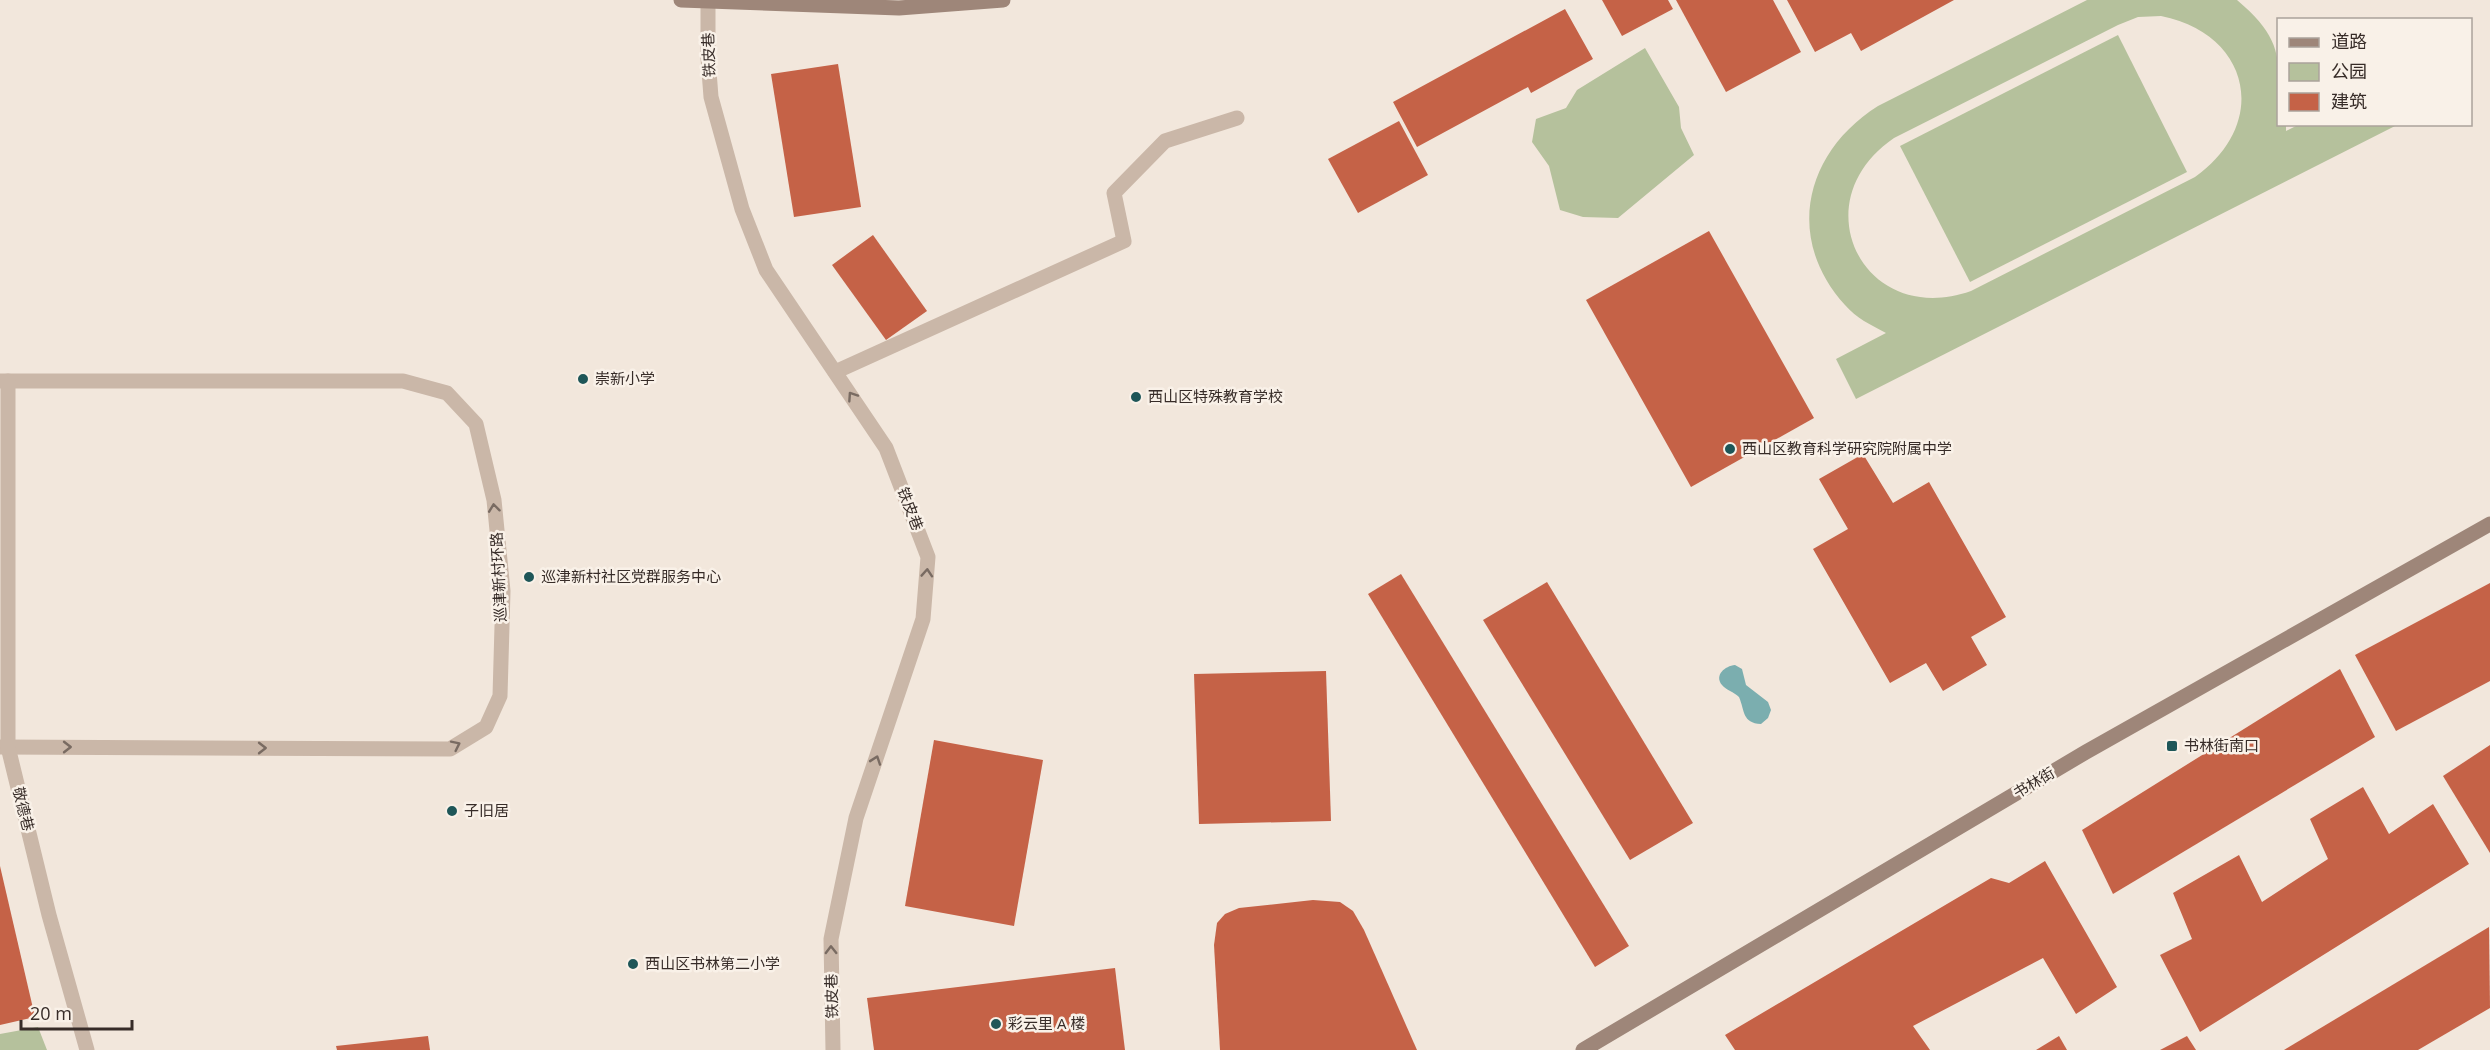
<svg xmlns="http://www.w3.org/2000/svg" width="2490" height="1050" font-family="'Open Sans','Noto Sans SC',sans-serif">
<style>
.green{fill:#b5c19c;fill-rule:evenodd}
.water{fill:#7baeaf}
.building{fill:#c56247}
.lines{fill:none;stroke-linecap:round;stroke-linejoin:round}
.lane{stroke:#cab7a8;stroke-width:15}
.street{stroke:#cab7a8;stroke-width:15}
.secondary{stroke:#9e8679;stroke-width:15}
.oneway{stroke:#796b62}
.poi-dot{fill:#1e5658;stroke:#f9f1e8;stroke-width:2}
.labels{text-anchor:middle;stroke-width:5;stroke-linejoin:round;paint-order:stroke}
.street-label{font-size:15px;fill:#372c28;stroke:#f9f1e8}
.poi-label{font-size:15px;fill:#372c28;stroke:#f9f1e8;text-anchor:start}
</style>
<rect width="100%" height="100%" fill="#f2e7dc"/>
<g class="green">
<path d="M 2087,0 L 2237,0 C 2288,43 2278,63 2278,124 L 2286,125 L 2286,131 L 2298,125 L 2397,125 L 1856,399 L 1836,359 L 1886,333 C 1871,325 1856,318 1845,305 C 1784,238 1805,152 1878,106 ZM 2161,16 C 2251,34 2270,124 2195,177 L 1971,291 C 1864,329 1800,202 1894,138 L 2118,25 L 2138,17 Z"/>
<polygon points="2118,35 2187,172 1970,282 1900,146"/>
<polygon points="1645,48 1679,107 1681,128 1694,155 1618,218 1583,217 1560,210 1549,166 1532,142 1536,119 1566,108 1577,90"/>
<polygon points="38,1027 47,1050 0,1050 0,1034"/>
</g>
<path class="water" d="M 1735,665 L 1742,669 L 1746,685 L 1768,702 L 1771,710 L 1768,718 L 1761,724 C 1742,723 1745,711 1739,697 C 1734,692 1726,690 1722,685 C 1714,675 1725,666 1735,665 Z"/>
<g class="building">
<polygon points="1602,0 1668,0 1673,9 1622,36"/>
<polygon points="1676,0 1773,0 1801,52 1726,92"/>
<polygon points="1787,0 1954,0 1861,51 1851,33 1815,52"/>
<polygon points="1565,9 1593,59 1531,93 1528,87 1417,147 1393,102"/>
<polygon points="838,64 861,207 794,217 771,74"/>
<polygon points="1399,121 1428,175 1358,213 1328,159"/>
<polygon points="1709,231 1814,418 1691,487 1586,300"/>
<polygon points="873,235 927,311 886,340 832,265"/>
<polygon points="1863,454 1893,503 1929,482 2006,617 1971,637 1987,665 1943,691 1926,663 1890,683 1813,549 1848,529 1819,479"/>
<polygon points="1401,574 1629,946 1595,967 1368,594"/>
<polygon points="1547,582 1693,823 1630,860 1483,620"/>
<polygon points="2490,583 2490,681 2396,731 2355,655"/>
<polygon points="2340,669 2375,737 2113,894 2082,830"/>
<polygon points="1326,671 1331,821 1199,824 1194,674"/>
<polygon points="934,740 1043,760 1014,926 905,906"/>
<polygon points="2490,745 2490,853 2443,776"/>
<polygon points="2363,787 2389,834 2433,804 2469,864 2200,1032 2160,955 2192,939 2173,893 2239,855 2262,902 2328,859 2310,819"/>
<polygon points="2045,861 2117,987 2076,1014 2043,958 1913,1026 1930,1050 1735,1050 1725,1035 1991,878 2009,883"/>
<polygon points="0,866 35,1017 0,1025"/>
<polygon points="1313,900 1340,902 1353,911 1364,930 1417,1050 1220,1050 1214,945 1217,923 1225,914 1239,908"/>
<polygon points="2489,927 2490,1008 2418,1050 2284,1050"/>
<polygon points="1115,968 1125,1050 874,1050 867,998"/>
<polygon points="428,1036 430,1050 337,1050 336,1046"/>
<polygon points="2059,1036 2067,1050 2036,1050"/>
<polygon points="2187,1036 2196,1050 2160,1050"/>
</g>
<g class="lines">
<polyline class="lane" points="835,372 1124,241 1114,193 1165,141 1237,118"/>
<g class="street">
<polyline points="708,1 708,58 711,97 742,209 766,270 886,448 928,557 923,619 856,818 831,939 833,1050"/>
<polyline points="0,381 403,381 447,393 476,424 494,500 503,591 500,696 486,727 450,749 0,747"/>
<polyline points="8,381 8,747 49,915 87,1050"/>
</g>
<g class="secondary">
<polyline points="681,0 899,8 1003,0"/>
<polyline points="1583,1050 2086,752 2490,524"/>
</g>
</g>
<defs><path id="oneway-chevron" d="M-2-3.5L2.5 0L-2 3.5" fill="none" stroke-width="1.6" stroke-linecap="round" stroke-linejoin="round" transform="scale(1.5)"/></defs>
<g class="oneway">
<use href="#oneway-chevron" transform="translate(852 396) rotate(-124)"/>
<use href="#oneway-chevron" transform="translate(494 508) rotate(-97)"/>
<use href="#oneway-chevron" transform="translate(927 573) rotate(-86)"/>
<use href="#oneway-chevron" transform="translate(456 745) rotate(-26)"/>
<use href="#oneway-chevron" transform="translate(67 747)"/>
<use href="#oneway-chevron" transform="translate(262 748)"/>
<use href="#oneway-chevron" transform="translate(876 760) rotate(-71)"/>
<use href="#oneway-chevron" transform="translate(831 950) rotate(-91)"/>
</g>
<g class="poi-dot">
<circle cx="583" cy="379" r="6"/>
<circle cx="1136" cy="397" r="6"/>
<circle cx="1730" cy="449" r="6"/>
<circle cx="529" cy="577" r="6"/>
<rect x="2166" y="740" width="12" height="12" rx="3"/>
<circle cx="452" cy="811" r="6"/>
<circle cx="633" cy="964" r="6"/>
<circle cx="996" cy="1024" r="6"/>
</g>
<g class="labels">
<g class="street-label">
<text transform="translate(709 55) rotate(-92)" y="5">铁皮巷</text>
<text transform="translate(910 509) rotate(69)" y="5">铁皮巷</text>
<text transform="translate(499 577) rotate(-93)" y="5">巡津新村环路</text>
<text transform="translate(2034 783) rotate(-31)" y="5">书林街</text>
<text transform="translate(23 809) rotate(76)" y="5">敬德巷</text>
<text transform="translate(832 996) rotate(-91)" y="5">铁皮巷</text>
</g>
<g class="poi-label">
<text x="595" y="384">崇新小学</text>
<text x="1148" y="402">西山区特殊教育学校</text>
<text x="1742" y="454">西山区教育科学研究院附属中学</text>
<text x="541" y="582">巡津新村社区党群服务中心</text>
<text x="2184" y="751">书林街南口</text>
<text x="464" y="816">子旧居</text>
<text x="645" y="969">西山区书林第二小学</text>
<text x="1008" y="1029">彩云里 A 楼</text>
</g>
</g>
<rect x="2277" y="18" width="195" height="108" fill="#f9f1e8" stroke="#aba29b" stroke-width="1.5"/>
<rect x="2289" y="38" width="30" height="9" fill="#9e8679" stroke="#aba29b" stroke-width="1.5"/>
<text x="2331" y="48" font-size="18" fill="#372c28">道路</text>
<rect x="2289" y="63" width="30" height="18" fill="#b5c19c" stroke="#aba29b" stroke-width="1.5"/>
<text x="2331" y="78" font-size="18" fill="#372c28">公园</text>
<rect x="2289" y="93" width="30" height="18" fill="#c56247" stroke="#aba29b" stroke-width="1.5"/>
<text x="2331" y="108" font-size="18" fill="#372c28">建筑</text>
<path d="M21 1020v9h111v-9" fill="none" stroke="#372c28" stroke-width="3"/>
<text x="30" y="1020" font-size="18" fill="#372c28" stroke="#f9f1e8" stroke-width="4.5" paint-order="stroke">20 m</text>
</svg>
